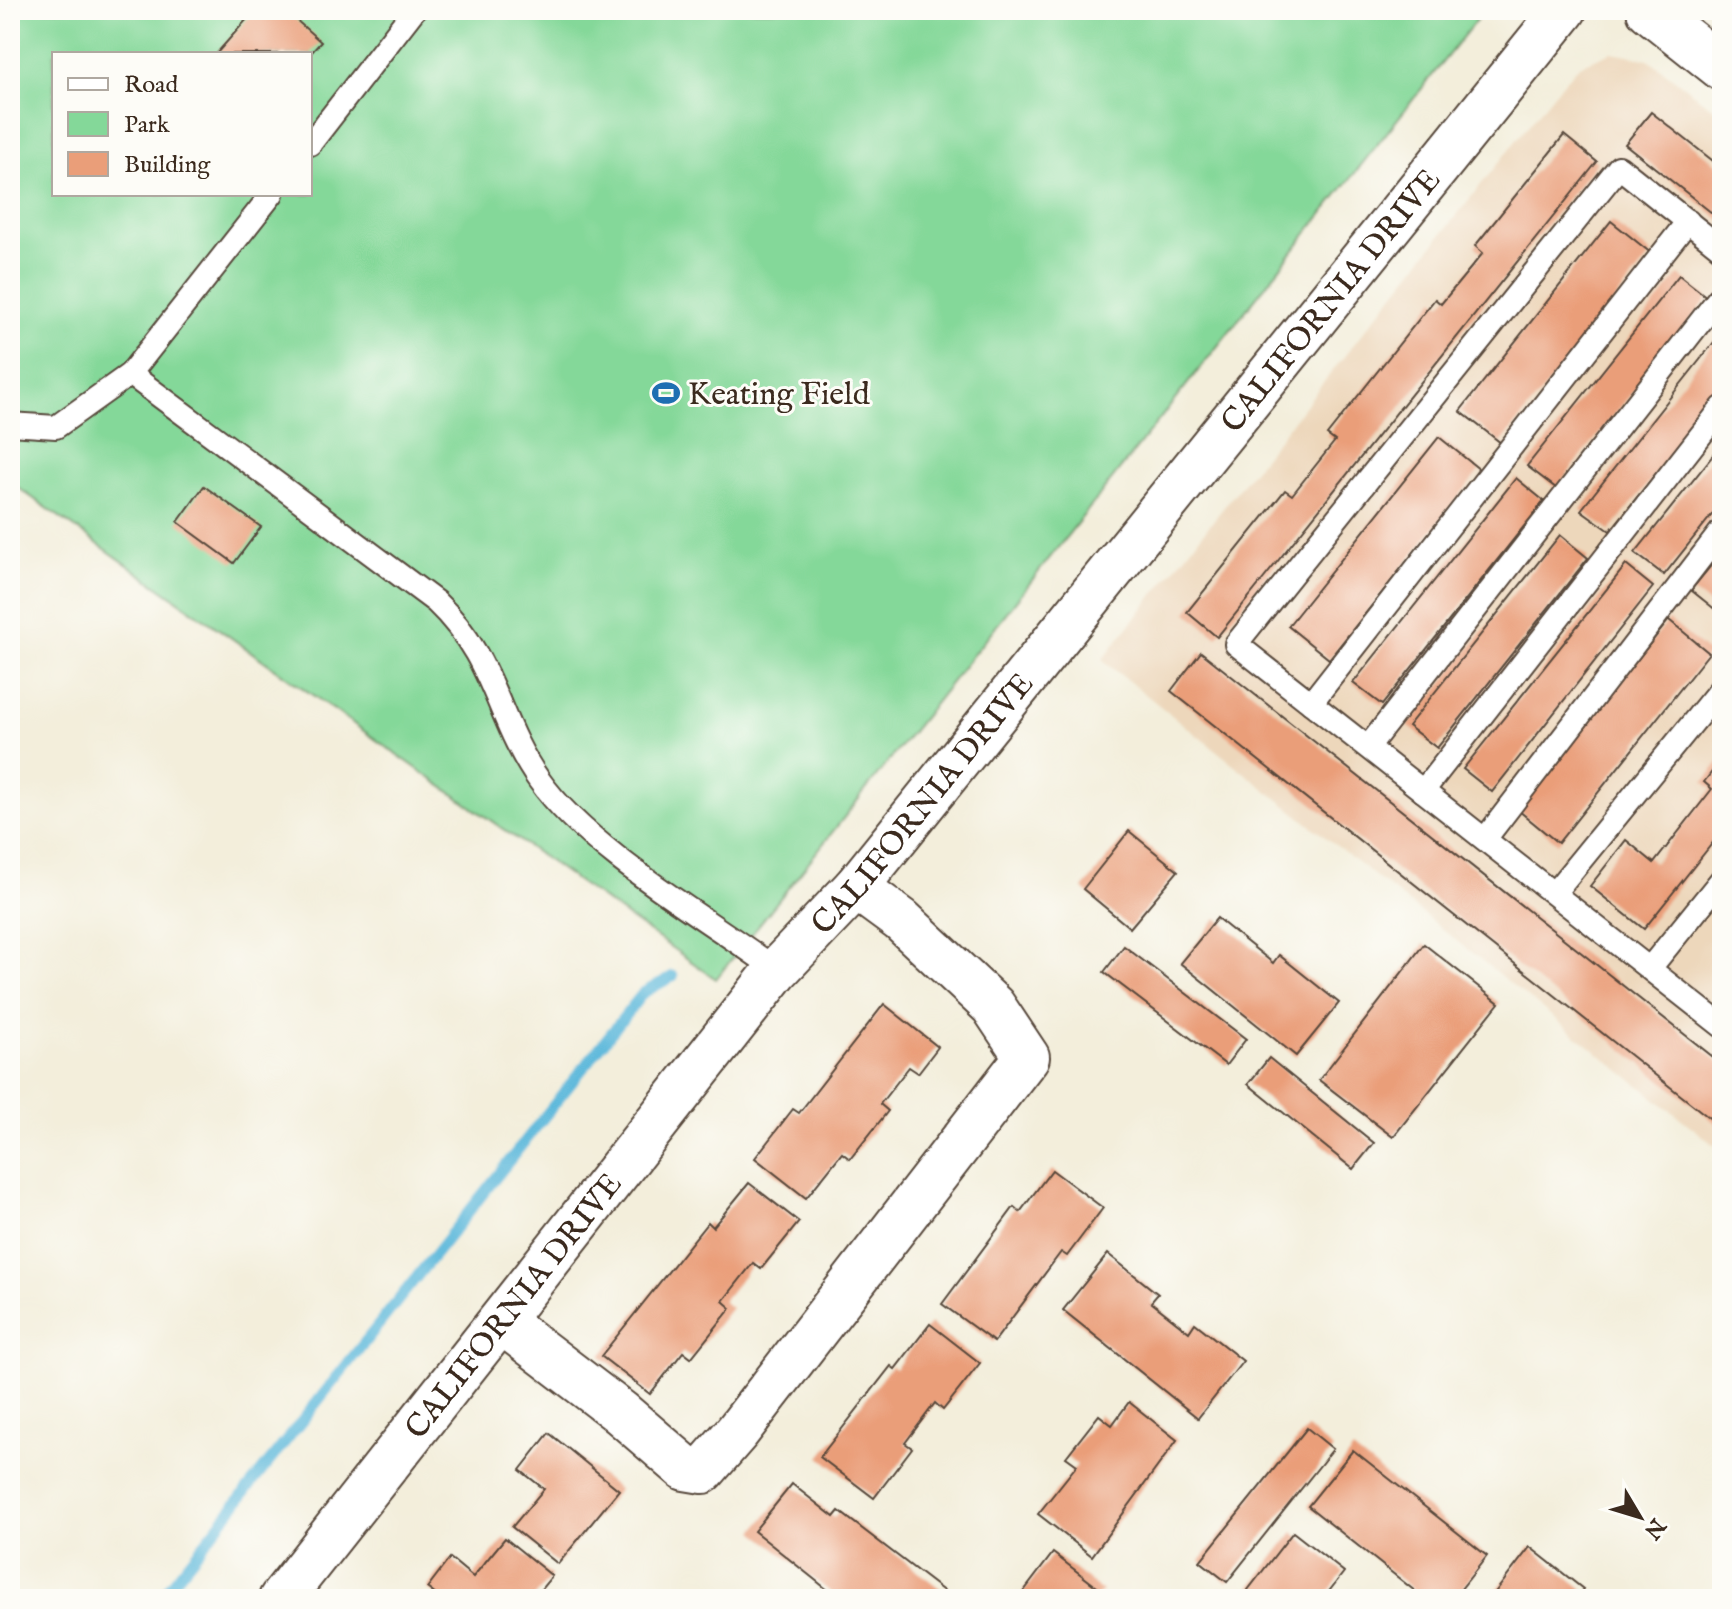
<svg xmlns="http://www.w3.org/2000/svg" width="1732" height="1609" font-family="'IM FELL English',serif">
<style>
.built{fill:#edd7bb}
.green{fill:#84d899;stroke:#60815c;stroke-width:2;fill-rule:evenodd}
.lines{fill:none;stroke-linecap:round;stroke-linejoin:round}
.stream{stroke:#5eb9db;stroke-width:11}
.building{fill:#ea9e79}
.lane-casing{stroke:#57473a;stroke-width:26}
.street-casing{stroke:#57473a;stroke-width:48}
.secondary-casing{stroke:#57473a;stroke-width:48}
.lane{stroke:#fff;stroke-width:22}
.street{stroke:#fff;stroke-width:44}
.secondary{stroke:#fff;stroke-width:44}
.labels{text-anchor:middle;stroke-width:6;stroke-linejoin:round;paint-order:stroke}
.street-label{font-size:32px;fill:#3b2a1e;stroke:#fdfcf7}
.poi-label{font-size:32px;fill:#3b2a1e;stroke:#fdfcf7;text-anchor:start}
</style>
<rect width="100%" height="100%" fill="#fdfcf7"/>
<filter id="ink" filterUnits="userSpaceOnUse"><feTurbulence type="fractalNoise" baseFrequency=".0125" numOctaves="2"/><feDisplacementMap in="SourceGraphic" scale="16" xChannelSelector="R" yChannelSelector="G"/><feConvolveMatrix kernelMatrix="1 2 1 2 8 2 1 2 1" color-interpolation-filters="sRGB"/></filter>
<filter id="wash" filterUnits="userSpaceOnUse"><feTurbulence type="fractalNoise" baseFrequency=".006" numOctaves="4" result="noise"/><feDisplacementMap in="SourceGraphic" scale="32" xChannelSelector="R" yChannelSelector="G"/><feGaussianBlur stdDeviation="1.8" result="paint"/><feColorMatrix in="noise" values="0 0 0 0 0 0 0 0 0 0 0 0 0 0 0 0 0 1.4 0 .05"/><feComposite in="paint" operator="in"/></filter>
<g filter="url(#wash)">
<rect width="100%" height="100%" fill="#f3eedb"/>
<polygon class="built" points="1612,52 1648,59 1722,115 1722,1151 1102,660 1559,87 1580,65"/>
<path class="green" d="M 10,10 L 1484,10 L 716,979 L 10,482 ZM 54,54 L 310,54 L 310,194 L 54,194 Z"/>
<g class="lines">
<polyline class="stream" points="160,1599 643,993 673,976"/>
</g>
<g id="blocks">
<g class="building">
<polygon points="255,10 285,10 321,42 310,54 216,54"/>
<polygon points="1651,112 1722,168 1722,221 1625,144"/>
<polygon points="1564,135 1597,162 1217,637 1187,612 1285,490 1292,495 1335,441 1327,435 1435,299 1441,304 1483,253 1475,246"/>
<polygon points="1611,221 1652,254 1501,443 1460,411"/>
<polygon points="1679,275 1708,298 1556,488 1527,466"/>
<polygon points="1722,332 1722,391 1610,531 1581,510"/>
<polygon points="1439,437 1480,470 1329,659 1288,626"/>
<polygon points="1722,444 1722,502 1664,575 1635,553"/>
<polygon points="1516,478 1544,501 1382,705 1353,683"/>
<polygon points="204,486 261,527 234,563 178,522"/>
<polygon points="1560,535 1588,558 1437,748 1408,726"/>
<polygon points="1722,552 1722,615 1691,590"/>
<polygon points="1626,565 1653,587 1492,792 1463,769"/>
<polygon points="1669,620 1709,653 1558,843 1518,810"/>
<polygon points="1201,652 1722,1064 1722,1128 1171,691"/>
<polygon points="1722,759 1722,831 1644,929 1590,886 1626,840 1654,863 1712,789 1704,782"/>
<polygon points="1129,831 1178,871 1130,928 1083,889"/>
<polygon points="1217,918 1273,963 1279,955 1339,1003 1296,1056 1180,963"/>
<polygon points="1424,944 1499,1003 1393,1137 1319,1080"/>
<polygon points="1124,946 1246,1039 1226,1065 1104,972"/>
<polygon points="884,1004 938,1047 918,1073 909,1067 880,1104 888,1111 850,1159 842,1153 806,1198 755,1158 793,1109 799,1113"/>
<polygon points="1269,1058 1374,1143 1353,1169 1248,1084"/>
<polygon points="1052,1170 1103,1208 1067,1256 1061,1252 994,1342 942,1304 1014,1207 1020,1212"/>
<polygon points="749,1183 799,1222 761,1269 753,1263 723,1301 731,1308 691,1358 683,1352 650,1394 601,1356 708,1222 713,1227"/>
<polygon points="1108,1254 1158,1294 1151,1302 1189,1332 1195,1323 1243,1361 1198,1418 1063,1310"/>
<polygon points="930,1324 980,1363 943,1410 935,1403 905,1443 912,1448 874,1498 820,1457 891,1366 895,1369"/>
<polygon points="1129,1402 1177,1440 1092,1556 1038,1514 1077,1465 1066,1457 1099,1415 1112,1425"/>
<polygon points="1307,1428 1333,1449 1227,1582 1200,1561"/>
<polygon points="549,1433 619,1490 558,1564 512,1527 544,1489 520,1470"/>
<polygon points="1353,1450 1487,1556 1453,1599 1425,1599 1308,1506"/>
<polygon points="792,1484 834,1517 839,1511 954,1599 839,1599 754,1531"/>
<polygon points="1293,1532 1344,1572 1323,1599 1241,1599"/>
<polygon points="505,1538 552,1576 533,1599 441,1599 427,1588 450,1558 473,1577"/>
<polygon points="1530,1547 1583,1589 1575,1599 1490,1599"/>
<polygon points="1053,1553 1102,1591 1095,1599 1018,1599"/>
</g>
</g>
</g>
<g filter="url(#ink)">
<use href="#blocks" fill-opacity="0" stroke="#57473a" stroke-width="2"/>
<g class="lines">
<g class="lane-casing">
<g id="lane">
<polyline points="310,144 414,10"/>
<path d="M 272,194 L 130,374 L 436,602 C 496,659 496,720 539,780 C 590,852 705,917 777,970"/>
<polyline points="1722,249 1619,167 1236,644 1722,1026"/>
<polyline points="10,424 56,427 130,374"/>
<polyline points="1311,703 1688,221"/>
<polyline points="1368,747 1722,294"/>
<polyline points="1423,791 1722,408"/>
<polyline points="1485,839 1722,530"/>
<polyline points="1554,893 1722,687"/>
<polyline points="1650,968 1722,879"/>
</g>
</g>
<g class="street-casing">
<g id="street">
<polyline points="1649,10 1722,68"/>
<polyline points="501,1321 620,1412 685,1468 703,1471 737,1432 1027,1057 993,1006 901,920 856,887"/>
</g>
</g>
<g class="secondary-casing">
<g id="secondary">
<path id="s1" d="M 281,1599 L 777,970 L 856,887 L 1564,10"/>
</g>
</g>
<use href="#lane" class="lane"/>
<use href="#street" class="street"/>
<use href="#secondary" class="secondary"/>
</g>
</g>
<defs>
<g id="stadium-bare" transform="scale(2.16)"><path d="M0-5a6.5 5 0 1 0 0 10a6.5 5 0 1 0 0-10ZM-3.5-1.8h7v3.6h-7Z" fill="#1f6fb2" stroke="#fdfcf7" stroke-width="2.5" paint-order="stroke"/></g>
</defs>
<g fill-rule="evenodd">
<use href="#stadium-bare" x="666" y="393"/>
</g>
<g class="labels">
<g class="street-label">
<text dy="11" stroke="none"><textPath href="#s1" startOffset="1670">CALIFORNIA DRIVE</textPath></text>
<text dy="11" stroke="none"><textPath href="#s1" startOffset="1022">CALIFORNIA DRIVE</textPath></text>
<text dy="11" stroke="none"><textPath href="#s1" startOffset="374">CALIFORNIA DRIVE</textPath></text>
</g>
<g class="poi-label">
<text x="688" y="404">Keating Field</text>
</g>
</g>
<rect width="1732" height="1609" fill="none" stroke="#fdfcf7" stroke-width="40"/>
<rect x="52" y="52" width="260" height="144" fill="#fdfcf7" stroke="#afa8a0" stroke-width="2"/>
<rect x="68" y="78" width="40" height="12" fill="#ffffff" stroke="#afa8a0" stroke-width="2"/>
<text x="124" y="92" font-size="24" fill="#3b2a1e">Road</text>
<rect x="68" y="112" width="40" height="24" fill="#84d899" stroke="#afa8a0" stroke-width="2"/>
<text x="124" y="132" font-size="24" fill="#3b2a1e">Park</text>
<rect x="68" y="152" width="40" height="24" fill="#ea9e79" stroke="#afa8a0" stroke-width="2"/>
<text x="124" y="172" font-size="24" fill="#3b2a1e">Building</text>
<g transform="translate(1640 1517) rotate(128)" stroke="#fdfcf7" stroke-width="6" paint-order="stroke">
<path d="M0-6L14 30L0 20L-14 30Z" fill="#3b2a1e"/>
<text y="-12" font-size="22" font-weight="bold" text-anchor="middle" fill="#3b2a1e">N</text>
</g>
</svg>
